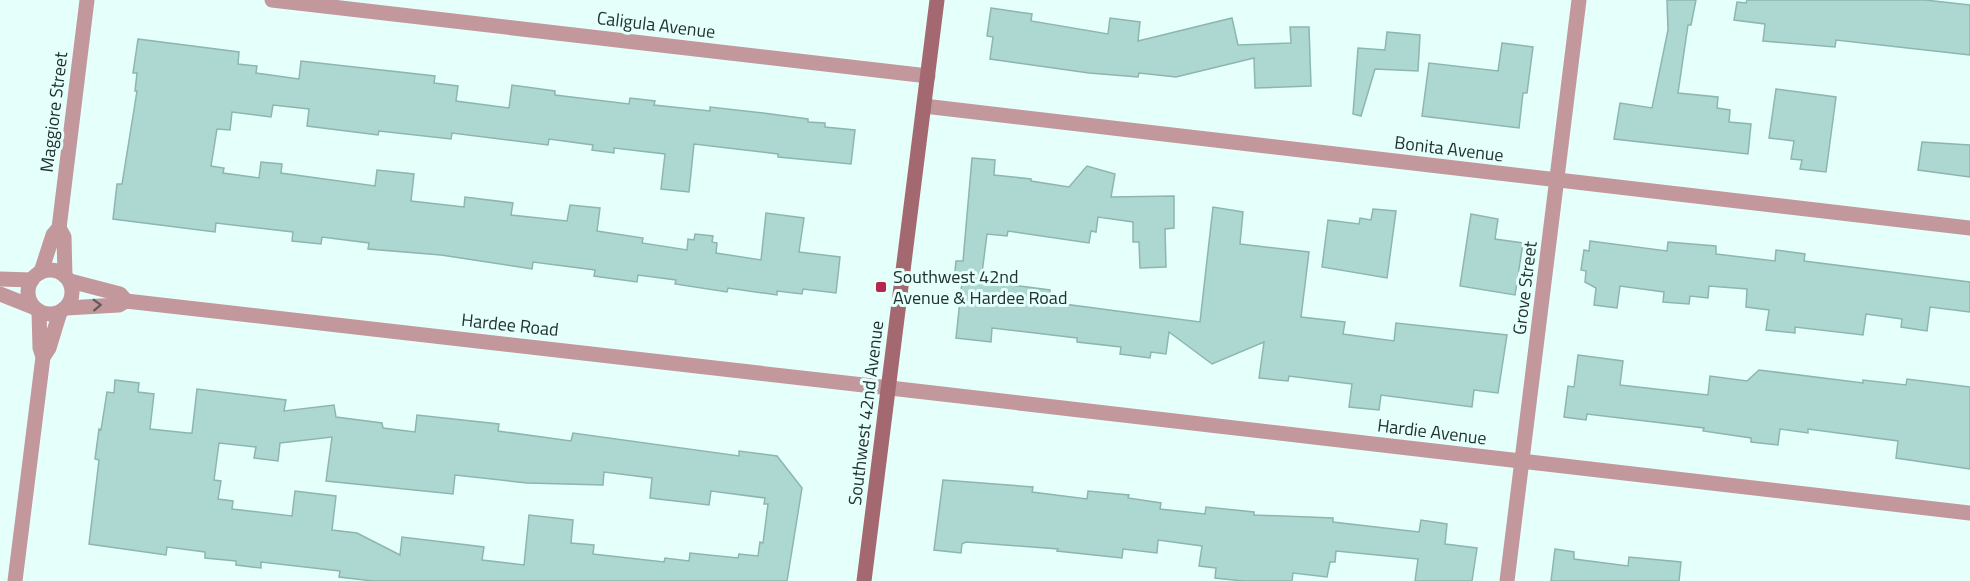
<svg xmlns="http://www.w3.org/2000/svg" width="1970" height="581" font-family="'Titillium Web',sans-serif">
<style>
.building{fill:#add8d2;stroke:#8cb6b0;stroke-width:1.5;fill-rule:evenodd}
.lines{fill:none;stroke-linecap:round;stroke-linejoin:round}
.minor{stroke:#c2989c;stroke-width:15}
.tertiary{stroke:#c2989c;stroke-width:15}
.secondary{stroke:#a46970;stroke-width:15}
.oneway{stroke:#615b5b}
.poi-dot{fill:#b7264c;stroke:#e5fffb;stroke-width:2}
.labels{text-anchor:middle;stroke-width:6;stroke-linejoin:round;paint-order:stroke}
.street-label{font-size:18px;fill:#213230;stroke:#e5fffb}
.poi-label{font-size:18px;fill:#213230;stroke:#e5fffb;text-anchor:start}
</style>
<rect width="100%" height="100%" fill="#e5fffb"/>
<g class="building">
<polygon points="1667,0 1696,0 1691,25 1688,25 1678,93 1718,97 1717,108 1730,110 1729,122 1751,124 1748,154 1614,139 1620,103 1652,108 1668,30"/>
<polygon points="1747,0 1925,0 1970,5 1970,55 1836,40 1835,47 1763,41 1765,24 1734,20 1737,2 1746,3"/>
<polygon points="991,8 1032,14 1031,21 1108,34 1110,18 1140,22 1138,41 1232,18 1238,45 1291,43 1290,27 1309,27 1311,86 1255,88 1254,58 1176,77 1139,73 1138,77 1089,73 990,59 993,37 987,36"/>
<polygon points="1387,32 1420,35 1418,71 1375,69 1361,116 1353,114 1358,48 1385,50"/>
<polygon points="138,39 239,52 238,64 257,66 256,73 299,79 301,61 435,76 434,83 458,86 456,101 509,108 512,85 555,91 555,95 629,104 630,98 655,101 654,105 710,111 710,107 763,113 808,119 808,122 825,123 825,127 855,130 851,164 778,157 778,154 694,144 689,192 661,189 665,154 614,148 614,153 592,150 593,145 549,139 548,145 452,133 451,139 379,131 378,135 307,126 309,109 273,105 271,117 232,112 230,130 217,129 211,166 224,168 223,173 259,178 261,162 282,164 281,173 375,186 377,170 414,174 411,201 464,207 465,197 513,203 511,215 567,221 570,205 600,208 597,231 643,238 642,243 687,250 688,239 694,240 695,234 713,236 712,242 717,243 716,253 761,260 766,213 804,218 799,252 840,257 836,293 803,289 802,294 777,291 777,295 728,288 727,292 675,284 676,280 638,275 637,282 594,276 595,270 533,262 532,269 441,255 368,249 369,243 322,237 321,244 292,241 293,232 216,223 215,232 113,219 117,184 122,184 137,91 135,91 137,73 133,73"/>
<polygon points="1502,43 1533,47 1527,93 1523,93 1519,128 1422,116 1429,63 1498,71"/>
<polygon points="1776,89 1836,97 1826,172 1800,169 1802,160 1791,159 1794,141 1769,138"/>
<polygon points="1922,142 1970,145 1970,177 1918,170"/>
<polygon points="972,158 995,160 994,175 1031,179 1031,181 1069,187 1087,166 1115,174 1111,197 1174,196 1174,228 1165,229 1166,267 1140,268 1139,242 1133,242 1133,222 1098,217 1096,232 1091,231 1089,243 1008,231 1007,236 987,234 981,281 1050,290 1049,302 1200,322 1213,207 1243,212 1240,244 1309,252 1301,317 1345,322 1343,334 1394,341 1396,323 1507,335 1498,393 1474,390 1472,407 1381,395 1379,410 1349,407 1352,384 1289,376 1288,381 1259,378 1264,342 1212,364 1169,332 1166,354 1151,352 1150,358 1120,354 1121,347 1077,342 1077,338 992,328 991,342 956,338 962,282 954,281 956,261 963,261"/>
<polygon points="1373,209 1396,211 1387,278 1322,267 1328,220 1359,224 1360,218 1371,220"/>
<polygon points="1471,214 1498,219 1495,239 1523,243 1515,295 1460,286"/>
<polygon points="1590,241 1667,251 1668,242 1716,246 1716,254 1775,261 1776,250 1805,254 1804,261 1970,282 1970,312 1930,307 1927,331 1901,327 1902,319 1866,314 1863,335 1795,327 1795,333 1766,330 1769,310 1746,307 1747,289 1709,286 1708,298 1690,296 1689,304 1663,302 1664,292 1620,286 1617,308 1594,305 1596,288 1585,282 1586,271 1581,270 1584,250 1589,251"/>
<polygon points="1578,355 1623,361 1620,385 1708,395 1710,376 1747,381 1759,370 1863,383 1863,380 1906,385 1907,379 1970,387 1970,469 1896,458 1898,441 1808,429 1808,433 1780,429 1778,445 1751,442 1751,438 1703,431 1704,428 1587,414 1586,420 1564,417 1568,386 1574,387"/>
<path d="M 115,380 L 139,383 L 138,392 L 154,394 L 150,429 L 188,433 L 192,433 L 197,389 L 286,400 L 284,411 L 334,405 L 336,417 L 382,423 L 383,428 L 415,432 L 417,415 L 499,424 L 498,431 L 571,441 L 573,433 L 739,456 L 739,451 L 777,456 L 802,488 L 787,581 L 373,581 L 339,577 L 340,571 L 261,562 L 261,568 L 236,565 L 236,561 L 205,558 L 205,552 L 167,547 L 166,555 L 89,544 L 99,460 L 95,459 L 99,429 L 101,430 L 107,392 L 114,393 ZM 332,437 L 326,481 L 453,494 L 455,475 L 527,483 L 603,485 L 604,472 L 652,478 L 650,498 L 709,505 L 711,491 L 765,498 L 764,504 L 768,504 L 763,543 L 760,542 L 758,556 L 739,554 L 738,558 L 690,553 L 689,561 L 665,558 L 664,562 L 593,554 L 594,545 L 571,543 L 573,520 L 529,515 L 524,565 L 482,560 L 484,547 L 402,537 L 400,555 L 357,533 L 332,530 L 336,496 L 295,491 L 292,516 L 232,509 L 233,501 L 218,499 L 221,481 L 214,480 L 219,443 L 256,447 L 254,458 L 278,461 L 280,443 Z"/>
<polygon points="943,480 1033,487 1032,492 1087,499 1088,491 1129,495 1128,498 1161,503 1160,509 1205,514 1206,507 1254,512 1254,515 1333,518 1333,522 1419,532 1421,520 1447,524 1445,544 1477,548 1472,581 1415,581 1418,559 1336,551 1335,562 1330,562 1327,577 1293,573 1292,581 1243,581 1215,578 1216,568 1199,566 1202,546 1158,540 1157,553 1123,549 1122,558 1057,551 1058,549 966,542 962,544 961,553 934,550"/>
<polygon points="1555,549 1574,552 1574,559 1628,566 1629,557 1681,562 1679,581 1551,581"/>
</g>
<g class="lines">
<g class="minor">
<polyline points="272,0 928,76"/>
<polyline points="924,106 1970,228"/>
<polyline points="41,272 53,235 59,228"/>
<polyline points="65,276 64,237 59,228 87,0"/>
<polyline points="43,357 49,348 60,312"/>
<polyline points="890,388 1970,513"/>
<polyline points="15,581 43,357 40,348 39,312"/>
<polyline points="1507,581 1579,0"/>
</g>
<g class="tertiary">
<circle cx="50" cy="292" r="22"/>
<polyline points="0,279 32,280"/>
<polyline points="70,281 120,294 126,301"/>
<polyline points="0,294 33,307"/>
<polyline points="66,308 119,305 126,301 890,388"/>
</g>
<polyline class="secondary" points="864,581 937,0"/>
</g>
<defs><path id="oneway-chevron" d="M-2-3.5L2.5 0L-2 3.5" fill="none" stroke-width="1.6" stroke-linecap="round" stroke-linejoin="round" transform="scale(1.5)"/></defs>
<use class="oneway" href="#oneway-chevron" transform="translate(97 305) rotate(-2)"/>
<rect class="poi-dot" x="875" y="281" width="12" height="12" rx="3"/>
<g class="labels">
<g class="street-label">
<text transform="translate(656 25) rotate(7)" y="6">Caligula Avenue</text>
<text transform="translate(54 112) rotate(-83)" y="6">Maggiore Street</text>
<text transform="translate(1449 149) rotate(7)" y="6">Bonita Avenue</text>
<text transform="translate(1525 288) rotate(-83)" y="6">Grove Street</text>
<text transform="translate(510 325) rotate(6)" y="6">Hardee Road</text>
<text transform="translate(866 413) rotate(-83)" y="6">Southwest 42nd Avenue</text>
<text transform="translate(1432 432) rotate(7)" y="6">Hardie Avenue</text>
</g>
<g class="poi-label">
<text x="893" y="283">Southwest 42nd<tspan x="893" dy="21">Avenue &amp; Hardee Road</tspan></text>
</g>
</g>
</svg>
